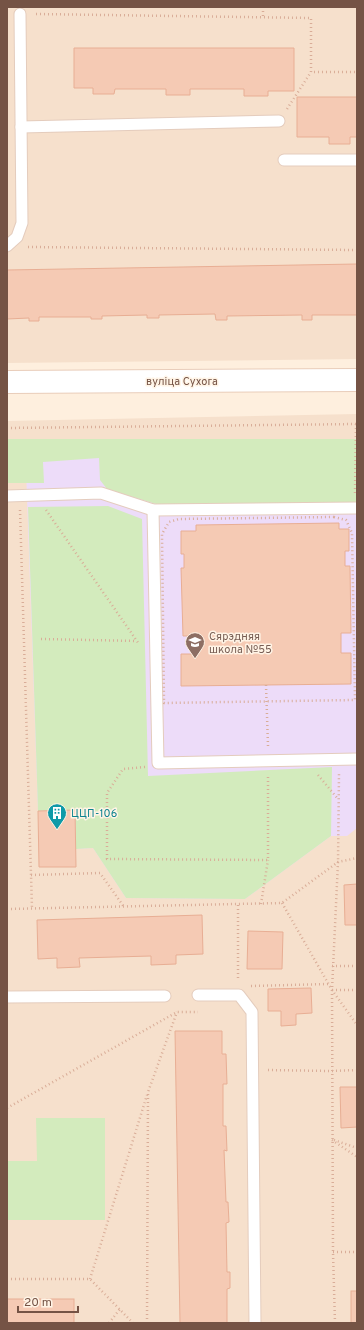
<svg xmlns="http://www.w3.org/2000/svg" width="364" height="1330" font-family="Overpass,sans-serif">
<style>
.residential{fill:#f6e0cc}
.education{fill:#eddcf9}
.green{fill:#d3ebbd}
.building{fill:#f5cab4;stroke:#e8ae94}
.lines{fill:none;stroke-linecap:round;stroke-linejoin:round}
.lane-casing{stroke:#e4ccbd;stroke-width:13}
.secondary-casing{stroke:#e9cdba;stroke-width:24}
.path{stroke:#d9ad98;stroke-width:2.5;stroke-dasharray:1 3;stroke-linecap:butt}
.lane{stroke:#fff;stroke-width:11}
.secondary{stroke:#fff;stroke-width:22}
.labels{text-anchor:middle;stroke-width:3;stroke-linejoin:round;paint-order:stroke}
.street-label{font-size:11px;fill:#755345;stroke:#fff4e6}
.education-label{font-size:11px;fill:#785e54;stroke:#fff4e6;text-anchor:start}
.culture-label{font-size:11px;fill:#0d838f;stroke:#fff4e6;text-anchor:start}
</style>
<rect width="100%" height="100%" fill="#feefde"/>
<g class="residential">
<polygon points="7,7 357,7 357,359 7,363"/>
<polygon points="357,414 357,1323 7,1323 7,421"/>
</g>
<polygon class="education" points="357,439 357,828 347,836 331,836 245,899 126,898 93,848 76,849 75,810 38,811 25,440"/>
<g class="green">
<polygon points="7,439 357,439 357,504 156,504 107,489 100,480 99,458 43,462 44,483 7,483"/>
<polygon points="108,506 142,519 148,776 332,767 331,836 245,899 126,898 93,848 76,849 75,810 38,811 28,507"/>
<polygon points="36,1118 105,1118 105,1220 7,1220 7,1161 37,1161"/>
</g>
<g class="building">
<polygon points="74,48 294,48 294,91 268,91 268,96 244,96 244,89 190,89 190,95 166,95 166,89 115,89 114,94 93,94 93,88 74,88"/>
<polygon points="297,97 357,97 357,137 350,137 350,144 329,144 329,137 297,137"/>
<polygon points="357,264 357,315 312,315 312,320 302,320 302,315 227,316 227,320 216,320 215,314 159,315 159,318 147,318 147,315 102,316 102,319 91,319 91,317 39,317 39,321 29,321 29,318 7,319 7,270"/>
<polygon points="339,523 339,529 349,529 349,551 345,551 345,566 350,566 351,633 341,633 341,653 351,653 351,684 181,686 181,654 194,654 194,636 183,636 181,568 184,568 184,554 181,554 181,531 196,531 196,525"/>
<polygon points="75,810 76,867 39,867 38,811"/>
<polygon points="357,884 357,925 345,925 344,885"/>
<polygon points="202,915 203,954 176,955 176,964 151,965 151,956 79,958 80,967 57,968 57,958 38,959 37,920"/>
<polygon points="248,931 283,932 282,969 247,969"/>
<polygon points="311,988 312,1013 296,1014 296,1025 281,1026 281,1011 268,1011 268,989"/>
<polygon points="175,1031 222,1031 222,1054 226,1054 227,1084 223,1084 223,1126 226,1126 227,1151 224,1150 226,1202 228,1202 229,1222 226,1223 227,1272 230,1272 230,1288 227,1289 227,1323 180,1323"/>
<polygon points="340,1087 357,1087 357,1127 341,1128"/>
<rect x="351" y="1291" width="6" height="32"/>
<rect x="7" y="1299" width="67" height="24"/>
</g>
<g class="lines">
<g class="lane-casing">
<g id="lane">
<polyline points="21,127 279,121"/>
<polyline points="284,160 357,160"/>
<polyline points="7,246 17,237 22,223 20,14"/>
<polyline points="7,496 101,493 153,510 357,508"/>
<polyline points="153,510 158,763 357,759"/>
<polyline points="198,995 239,995 252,1012 255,1323"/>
<polyline points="7,997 165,996"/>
</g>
</g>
<g class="secondary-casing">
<polyline id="secondary" points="7,382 357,380"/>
</g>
<g class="path">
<polyline points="263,7 263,17"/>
<polyline points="36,14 311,18 311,72 357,72"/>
<polyline points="287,109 311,72"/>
<polyline points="28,247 357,250"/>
<polyline points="7,428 357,424"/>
<polyline points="355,493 356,424"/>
<polyline points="20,510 32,908"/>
<polyline points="46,510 139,644"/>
<polygon points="334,517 346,520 352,533 355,700 164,703 162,534 169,522 179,519"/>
<polyline points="41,639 137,641"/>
<polyline points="266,685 268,746"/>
<polyline points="145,767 123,769 107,793 107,859 268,860 268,777"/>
<polyline points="318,775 338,799"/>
<polyline points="31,875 100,873 124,907"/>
<polyline points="282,903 332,990 357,1025"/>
<polyline points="261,904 268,860"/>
<polyline points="238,905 238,981"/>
<polyline points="7,909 282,903 338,862 357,858"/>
<polyline points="332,966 357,966"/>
<polyline points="251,986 328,984"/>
<polyline points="332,990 357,990"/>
<polyline points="268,1070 331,1071 357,1070"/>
<polyline points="7,1108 177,1012 198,1012"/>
<polyline points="332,1140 357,1157"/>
<polyline points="334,1140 357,1148"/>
<polyline points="333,1252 357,1252"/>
<polyline points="7,1279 90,1279 133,1323"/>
<polyline points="90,1279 147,1095"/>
<polyline points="109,1323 120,1309"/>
<polyline points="147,1323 148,1092 177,1012"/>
<polyline points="335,1323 333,1252 332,990 338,862 339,774"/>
</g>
<use href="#lane" class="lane"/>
<use href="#secondary" class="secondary"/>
</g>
<defs>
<g id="school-pin" transform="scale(1)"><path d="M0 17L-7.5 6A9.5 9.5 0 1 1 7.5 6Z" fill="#8d6e63" stroke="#fff4e6"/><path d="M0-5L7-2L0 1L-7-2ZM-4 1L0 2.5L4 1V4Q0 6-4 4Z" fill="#fff"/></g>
<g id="building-pin" transform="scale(1)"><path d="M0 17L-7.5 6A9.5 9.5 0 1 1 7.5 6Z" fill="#0f9aa8" stroke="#fff4e6"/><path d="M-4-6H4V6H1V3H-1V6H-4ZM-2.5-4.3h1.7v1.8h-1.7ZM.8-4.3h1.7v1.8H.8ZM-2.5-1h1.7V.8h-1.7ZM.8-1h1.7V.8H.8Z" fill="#fff"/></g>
</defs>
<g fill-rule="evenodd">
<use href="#school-pin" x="195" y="642"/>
<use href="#building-pin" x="57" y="813"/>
</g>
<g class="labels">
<g class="street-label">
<text x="182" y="385">вуліца Сухога</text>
</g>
<g class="education-label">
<text x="209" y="640">Сярэдняя<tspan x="209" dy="13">школа №55</tspan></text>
</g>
<g class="culture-label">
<text x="71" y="817">ЦЦП-106</text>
</g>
</g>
<rect width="364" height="1330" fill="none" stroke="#755345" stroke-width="16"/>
<path d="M18 1306v6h60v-6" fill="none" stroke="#755345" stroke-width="2"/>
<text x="24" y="1306" font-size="12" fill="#755345" stroke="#fff4e6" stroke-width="3" paint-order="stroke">20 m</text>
</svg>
